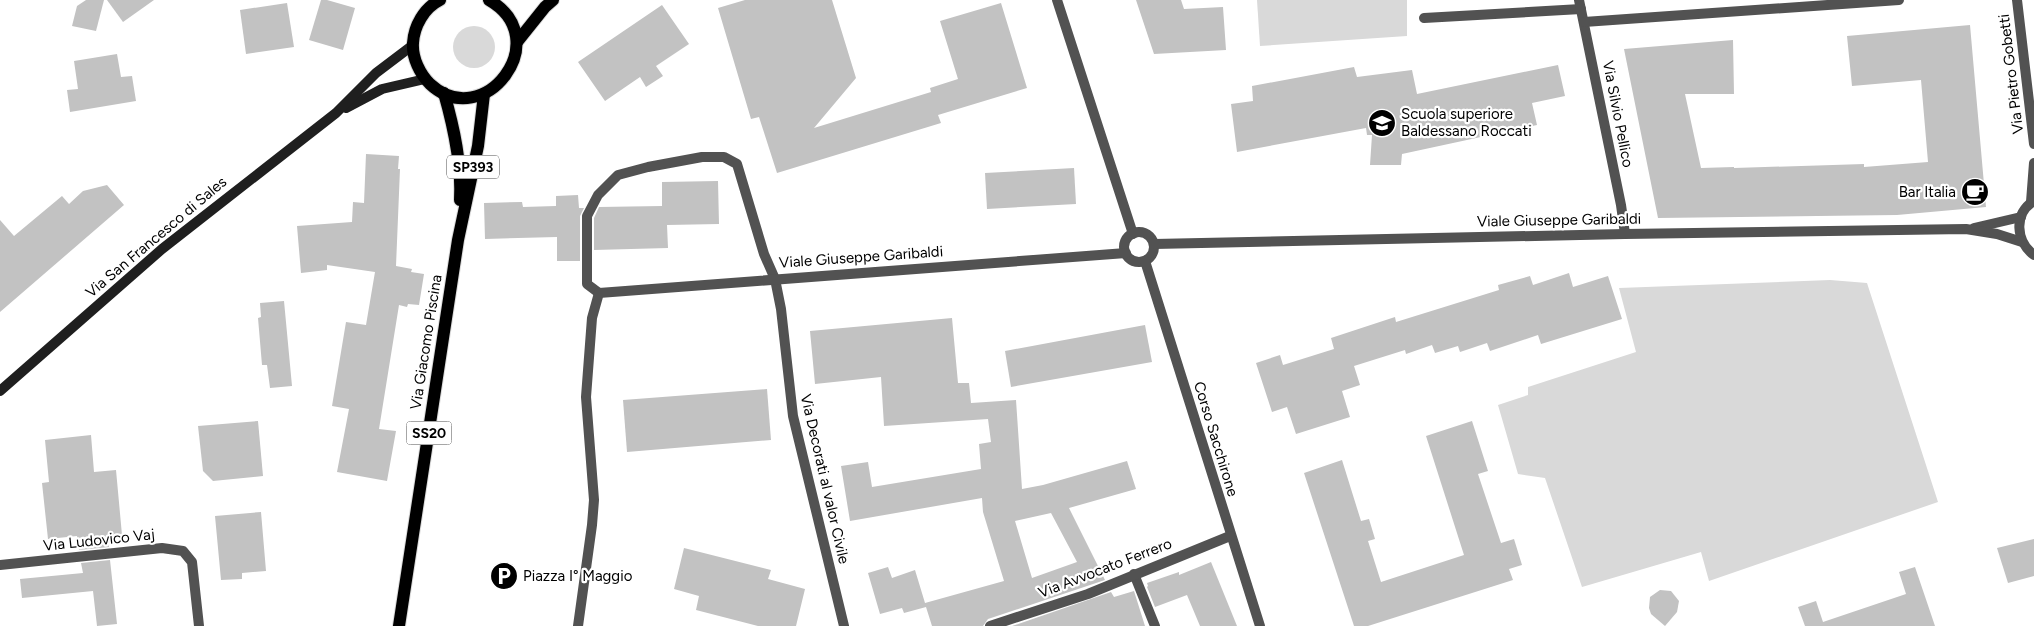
<svg xmlns="http://www.w3.org/2000/svg" width="2034" height="626" font-family="Figtree,sans-serif">
<style>
.green{fill:#d9d9d9}
.building{fill:#c2c2c2;fill-rule:evenodd}
.lines{fill:none;stroke-linecap:round;stroke-linejoin:round}
.primary-casing{stroke:#dbdbdb;stroke-width:14}
.service{stroke:#525252;stroke-width:10}
.minor{stroke:#525252;stroke-width:10}
.secondary{stroke:#1f1f1f;stroke-width:10}
.primary{stroke:#000;stroke-width:12}
.labels{text-anchor:middle;stroke-width:4.5;stroke-linejoin:round;paint-order:stroke}
.shield{fill:#fff;stroke:#4c4c4c;stroke-width:1}
.shield-label{font-size:14px;font-weight:bold;fill:#000}
.street-label{font-size:15px;fill:#000;stroke:#fff}
.poi-label{font-size:15px;fill:#000;stroke:#fff;text-anchor:start}
</style>
<rect width="100%" height="100%" fill="#fff"/>
<g class="green">
<polygon points="1257,0 1407,0 1407,36 1260,46"/>
<circle cx="474" cy="47" r="21"/>
<polygon points="1830,280 1867,283 1938,502 1709,581 1701,552 1582,587 1545,478 1518,474 1498,405 1528,395 1528,387 1636,352 1619,288"/>
</g>
<g class="building">
<polygon points="86,0 104,0 96,31 72,26 77,6"/>
<polygon points="107,0 154,0 123,22"/>
<polygon points="321,0 327,0 355,8 343,50 309,40"/>
<polygon points="745,0 832,0 856,78 814,128 931,92 930,88 958,79 940,21 1001,3 1027,88 938,115 941,123 777,173 759,117 751,119 718,8"/>
<polygon points="1136,0 1181,0 1184,9 1223,7 1226,50 1154,54"/>
<polygon points="287,3 294,47 246,54 240,10"/>
<polygon points="662,5 689,44 656,66 663,76 646,87 640,77 605,101 578,62"/>
<polygon points="1970,25 1986,207 1897,215 1658,218 1624,49 1733,40 1734,94 1685,94 1701,168 1734,167 1734,168 1864,164 1864,167 1928,162 1921,80 1852,86 1847,36"/>
<polygon points="117,54 121,77 132,76 136,101 70,112 67,90 78,89 74,61"/>
<polygon points="1558,65 1565,96 1532,103 1537,125 1402,154 1401,165 1370,165 1372,135 1367,135 1366,128 1237,152 1231,104 1253,101 1252,86 1354,67 1357,77 1412,70 1417,94"/>
<polygon points="366,154 399,156 398,169 400,169 396,266 412,269 411,272 424,274 419,305 408,304 407,307 399,305 379,429 396,431 387,481 337,472 349,409 332,406 346,322 366,325 375,272 327,265 327,270 301,273 297,226 352,222 353,202 364,203"/>
<polygon points="1074,168 1076,204 987,209 985,173"/>
<polygon points="718,181 719,224 667,225 668,248 594,250 594,218 599,207 662,206 662,182"/>
<polygon points="107,185 124,205 0,312 0,220 14,236 62,196 69,204 83,191"/>
<polygon points="578,195 579,208 584,208 580,216 580,261 557,261 557,237 485,239 484,203 522,202 523,207 556,206 556,196"/>
<polygon points="1569,273 1573,287 1608,276 1622,319 1541,344 1538,335 1490,351 1487,343 1460,352 1458,346 1435,353 1432,345 1406,354 1405,350 1354,366 1360,385 1342,391 1350,417 1296,434 1287,407 1272,412 1256,363 1280,355 1283,365 1334,349 1331,338 1395,317 1396,322 1499,290 1498,285 1530,276 1533,285"/>
<polygon points="284,301 292,386 270,388 267,365 262,365 258,318 261,317 260,303"/>
<path d="M 952,318 L 958,383 L 969,383 L 971,403 L 1016,400 L 1022,489 L 1043,485 L 1127,461 L 1136,489 L 1069,508 L 1105,580 L 988,619 L 983,626 L 932,626 L 926,607 L 904,613 L 902,608 L 880,614 L 868,573 L 888,567 L 892,578 L 915,570 L 925,603 L 1004,581 L 983,512 L 982,498 L 850,521 L 841,466 L 868,462 L 872,487 L 981,469 L 979,444 L 991,442 L 988,419 L 884,426 L 881,377 L 815,384 L 810,331 ZM 1051,513 L 1077,562 L 1032,578 L 1015,521 Z"/>
<polygon points="1145,325 1152,362 1011,387 1005,351"/>
<polygon points="767,389 771,440 627,452 623,400"/>
<polygon points="258,421 263,476 213,481 203,471 198,426"/>
<polygon points="1472,421 1488,471 1478,474 1501,543 1514,539 1522,565 1509,569 1513,580 1368,626 1354,626 1304,473 1342,460 1361,521 1369,519 1375,539 1368,541 1381,582 1464,555 1426,436"/>
<polygon points="91,435 94,472 116,470 122,535 108,537 109,547 79,550 77,536 48,539 42,483 49,482 45,440"/>
<polygon points="261,512 266,571 242,573 242,579 221,580 215,516"/>
<polygon points="2034,539 2034,576 2008,583 1997,548"/>
<polygon points="684,548 771,570 768,579 805,589 796,626 758,626 696,610 699,596 674,589"/>
<polygon points="110,560 117,624 97,626 93,591 22,598 20,579 83,573 81,563"/>
<polygon points="1211,562 1237,626 1200,626 1187,595 1155,607 1147,587 1148,586 1147,583 1179,572 1179,575"/>
<polygon points="1915,567 1935,626 1805,626 1798,607 1816,601 1823,622 1906,594 1899,572"/>
<polygon points="1660,590 1671,591 1679,601 1677,612 1665,626 1651,614 1649,608 1650,597"/>
<polygon points="1134,591 1145,626 1012,626 1111,592 1114,597"/>
</g>
<g class="lines">
<g class="primary-casing">
<g id="primary">
<path d="M 440,0 C 424,8 414,26 413,43 C 412,58 420,74 430,84 C 484,134 557,39 489,0"/>
<polyline points="517,42 545,7 553,0"/>
<path d="M 444,93 C 454,128 462,164 460,200"/>
<polyline points="399,626 458,240 478,146 484,94"/>
</g>
</g>
<g class="service">
<polyline points="1424,18 1581,9"/>
<polyline points="599,293 587,284 587,216 598,195 618,175 648,167 702,157 724,157 737,164 764,254 775,279"/>
</g>
<g class="minor">
<polyline points="1057,0 1133,234"/>
<polyline points="1579,0 1621,205 1625,234"/>
<polyline points="2017,0 2034,144"/>
<polyline points="1584,22 1899,0"/>
<path d="M 2034,201 C 2013,213 2016,242 2034,255"/>
<polyline points="2031,202 2034,163"/>
<polyline points="1974,228 2021,217"/>
<circle cx="1139" cy="247" r="15"/>
<polyline points="1154,244 1625,234 1966,229 1997,234 2022,242"/>
<polyline points="1145,261 1260,626"/>
<polyline points="775,279 781,309 793,416 844,626"/>
<polyline points="0,565 162,548 183,551 192,562 199,626"/>
<polyline points="1134,574 1155,626"/>
<polyline points="578,626 592,525 594,500 586,397 592,318 599,293 1126,253"/>
<polyline points="990,626 1088,594 1230,536"/>
</g>
<g class="secondary">
<polyline points="346,108 382,89 425,79"/>
<polyline points="0,391 162,249 336,113 376,73 413,45"/>
</g>
<use href="#primary" class="primary"/>
</g>
<defs>
<g id="school-disc" transform="scale(1.4375)"><circle r="9.5" fill="#000" stroke="#fff"/><path d="M0-5L7-2L0 1L-7-2ZM-4 1L0 2.5L4 1V4Q0 6-4 4Z" fill="#fff"/></g>
<g id="cafe-disc" transform="scale(1.4375)"><circle r="9.5" fill="#000" stroke="#fff"/><path d="M-5.5-4.5H6V0H3Q3 3.5 0 3.5H-2.5Q-5.5 3.5-5.5 0ZM3-3.2v2h1.7v-2ZM-6 4.5H4V6H-6Z" fill="#fff"/></g>
<g id="parking-disc" transform="scale(1.4375)"><circle r="9.5" fill="#000" stroke="#fff"/><path d="M-3.5-5.5H1a3.5 3.5 0 0 1 0 7H-1V5.5H-3.5ZM-1-3.4V-.6H.8a1.4 1.4 0 0 0 0-2.8Z" fill="#fff"/></g>
</defs>
<g fill-rule="evenodd">
<use href="#school-disc" x="1382" y="123"/>
<use href="#cafe-disc" x="1975" y="192"/>
<use href="#parking-disc" x="504" y="576"/>
</g>
<g class="labels">
<g class="shield">
<rect x="447" y="155.5" width="52" height="23" rx="4"/>
<rect x="406.5" y="421.5" width="45" height="23" rx="4"/>
</g>
<g class="shield-label">
<text x="473" y="172">SP393</text>
<text x="429" y="438">SS20</text>
</g>
<g class="street-label">
<text transform="translate(2011 74) rotate(-97)" y="5">Via Pietro Gobetti</text>
<text transform="translate(1618 114) rotate(79)" y="5">Via Silvio Pellico</text>
<text transform="translate(1559 220) rotate(-1)" y="5">Viale Giuseppe Garibaldi</text>
<text transform="translate(156 237) rotate(-40)" y="5">Via San Francesco di Sales</text>
<text transform="translate(861 257) rotate(-4)" y="5">Viale Giuseppe Garibaldi</text>
<text transform="translate(426 342) rotate(-81)" y="5">Via Giacomo Piscina</text>
<text transform="translate(1216 439) rotate(73)" y="5">Corso Sacchirone</text>
<text transform="translate(825 479) rotate(77)" y="5">Via Decorati al valor Civile</text>
<text transform="translate(99 540) rotate(-6)" y="5">Via Ludovico Vaj</text>
<text transform="translate(1105 568) rotate(-21)" y="5">Via Avvocato Ferrero</text>
</g>
<g class="poi-label">
<text x="1401" y="119">Scuola superiore<tspan x="1401" dy="17">Baldessano Roccati</tspan></text>
<text x="1956" y="197" text-anchor="end">Bar Italia</text>
<text x="523" y="581">Piazza I° Maggio</text>
</g>
</g>
</svg>
